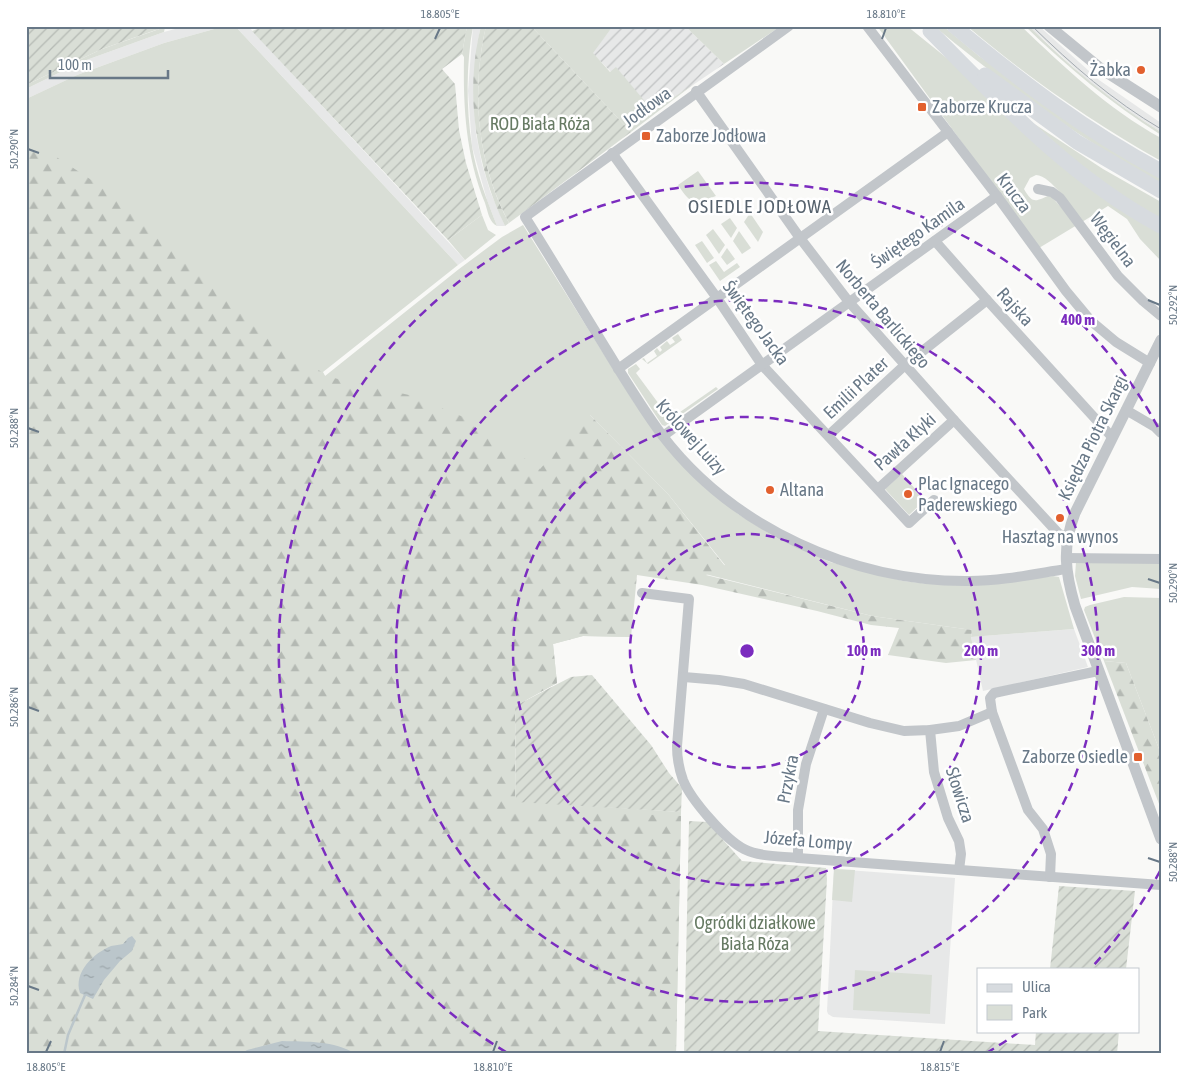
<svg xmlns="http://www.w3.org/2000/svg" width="1187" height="1080" font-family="'Asap Condensed',sans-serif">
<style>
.built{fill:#e7e8e8}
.industrial{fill:url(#industrial-furrows)}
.green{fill:#d9ded6}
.forest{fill:url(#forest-firs);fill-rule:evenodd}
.garden{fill:url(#garden-furrows)}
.water{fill:url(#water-ripples)}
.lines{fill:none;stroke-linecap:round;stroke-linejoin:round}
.stream{stroke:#bbc6cb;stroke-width:2.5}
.minor{stroke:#c2c6ca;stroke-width:10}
.tertiary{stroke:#c2c6ca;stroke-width:11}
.primary{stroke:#d7dbdf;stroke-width:15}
.tram{stroke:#a3aab0;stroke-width:1}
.ticks{fill:none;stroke:#687887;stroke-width:2}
.ring{fill:none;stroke:#7b2cbf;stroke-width:2.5;stroke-dasharray:9 6}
.poi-dot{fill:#e2602e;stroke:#fff;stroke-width:2}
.labels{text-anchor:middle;stroke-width:5;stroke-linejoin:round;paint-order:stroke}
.poi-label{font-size:18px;fill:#687887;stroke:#fff;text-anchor:start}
.street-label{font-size:18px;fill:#687887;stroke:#fff}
.park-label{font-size:18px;fill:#667a63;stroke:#fff}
.neighbourhood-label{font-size:19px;letter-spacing:1px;fill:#56626d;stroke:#fff}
.centre{fill:#7b2cbf;stroke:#fff;stroke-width:2.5}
.ring-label{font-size:15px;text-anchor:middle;font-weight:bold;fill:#7b2cbf;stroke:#fff;stroke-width:5;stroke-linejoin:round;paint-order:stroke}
.neatline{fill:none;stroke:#687887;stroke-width:2}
.ticks-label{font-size:12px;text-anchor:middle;fill:#687887}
</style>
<defs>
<pattern id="industrial-furrows" width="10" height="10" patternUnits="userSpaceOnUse" patternTransform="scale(1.25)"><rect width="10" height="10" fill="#e7e8e8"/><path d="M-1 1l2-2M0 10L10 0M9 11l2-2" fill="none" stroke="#bfc1c2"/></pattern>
<pattern id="forest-firs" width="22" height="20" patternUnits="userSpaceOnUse" patternTransform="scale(1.25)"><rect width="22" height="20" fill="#d9ded6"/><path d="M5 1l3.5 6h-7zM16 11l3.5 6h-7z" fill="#b4b9b3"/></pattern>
<pattern id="garden-furrows" width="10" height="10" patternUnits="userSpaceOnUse" patternTransform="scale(1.25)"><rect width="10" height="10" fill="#d9ded6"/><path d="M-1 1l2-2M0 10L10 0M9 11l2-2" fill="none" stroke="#b4b9b3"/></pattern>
<pattern id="water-ripples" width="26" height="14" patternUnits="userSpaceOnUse" patternTransform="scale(1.25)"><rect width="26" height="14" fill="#bbc6cb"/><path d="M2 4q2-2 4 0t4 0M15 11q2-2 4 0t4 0" fill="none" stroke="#9ca6aa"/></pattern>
</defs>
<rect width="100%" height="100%" fill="#f9f9f7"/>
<g class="built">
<polygon points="186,26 225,26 164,43 77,75 26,99 26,89 81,62 164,32"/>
<polygon points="235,26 248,26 465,260 458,265"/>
<polygon points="473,26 481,26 478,40 475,68 474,105 476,134 482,164 490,191 505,226 497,226 487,200 472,146 468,91"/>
<polygon points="1029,26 1039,26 1099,80 1161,123 1161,132 1133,114 1094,86"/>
<polygon points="1074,629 1088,667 983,691 971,637"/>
<polygon points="834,869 955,878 945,1024 833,1017 828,1014 827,1011"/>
</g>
<polygon class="industrial" points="613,26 685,26 724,64 653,112 616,68 611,72 592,53"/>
<g class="green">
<polygon points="225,26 235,26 458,265 323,372 325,376 459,269 502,237 523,225 635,404 697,479 738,514 775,537 830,562 903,581 929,584 992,584 1053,576 1059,577 1074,629 971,637 972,630 872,616 705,574 725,565 668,494 590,415 631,637 583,636 553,644 557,683 515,706 516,801 681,812 676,1054 26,1054 26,99 77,75 164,43"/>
<path d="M 467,26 L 473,26 C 466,65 466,107 472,146 C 476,173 487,200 497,226 C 489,222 488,212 485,203 C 466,156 463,108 464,57 L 462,54 Z"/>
<polygon points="531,26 613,26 593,53 610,72 616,67 653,111 694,84 631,132"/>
<polygon points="685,26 781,26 724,64"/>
<path d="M 877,26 L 907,26 L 1161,231 L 1161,261 L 1140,239 L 1127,219 L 1108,206 L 1082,222 C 1072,209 1052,176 1036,175 L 1030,178 L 1024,189 C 1033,205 1036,201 1050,195 L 1077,225 L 1039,248 Z"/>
<path d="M 934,26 L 943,26 L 979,56 L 1161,178 L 1161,184 C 1080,139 1005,85 934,26 Z"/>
<path d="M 967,26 L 1021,26 C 1064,67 1108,109 1161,138 L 1161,161 C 1092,122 1027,77 967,26 Z"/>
<path d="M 1025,26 L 1029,26 C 1069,66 1112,102 1161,132 L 1161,135 C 1111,103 1067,67 1025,26 Z"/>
<polygon points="165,27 164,32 81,62 26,89 26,85 102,49"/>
<polygon points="1033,123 1103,169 1161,202 1161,223 1099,183"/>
<path d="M 698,171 L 716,196 C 713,197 711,198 708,199 C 690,205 688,199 678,185 Z"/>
<polygon points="750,213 763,232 758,242 744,222"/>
<polygon points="482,215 488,230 496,235 465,260 448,240"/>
<polygon points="730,218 737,228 731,238 721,224"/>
<polygon points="713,229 725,245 719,254 706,235"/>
<polygon points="739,231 751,248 742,254 733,241"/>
<polygon points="702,241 714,258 707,263 695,245"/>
<polygon points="727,248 735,259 727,265 721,257"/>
<polygon points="716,261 724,272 737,263 740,267 720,281 709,265"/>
<polygon points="678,334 682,340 648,364 642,359 644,358 647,363 657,356 654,351 657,348 660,352 662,350 660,347 667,341 670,345 675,342 672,338"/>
<polygon points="636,364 640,369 636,373 670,419 716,387 718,389 665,426 662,425 628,373 628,369"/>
<polygon points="902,474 925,500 909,515 885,489"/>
<polygon points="1076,562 1161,562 1161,589 1132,587 1081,599 1075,576"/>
<polygon points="1124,597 1161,598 1161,754 1126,663 1104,661 1084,610 1085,607 1090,605"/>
<polygon points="834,869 855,870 852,902 832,900"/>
<polygon points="855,970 932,975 930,1014 853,1010"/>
</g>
<g class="forest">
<path d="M 481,26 L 486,26 C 471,91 477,164 509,223 L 505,226 C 476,165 464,93 481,26 Z"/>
<path d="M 26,137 L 128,204 L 258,330 L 323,373 L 325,376 L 409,395 L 466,418 L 540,469 L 590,415 L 668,494 L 725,566 L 706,575 L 872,616 L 972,630 L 971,637 L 976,660 L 946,663 L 888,655 L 899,628 L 871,625 L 817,611 L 702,585 L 637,575 L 631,637 L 583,636 L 553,644 L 557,683 L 515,706 L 515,809 L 681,816 L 676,1054 L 356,1054 L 345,1047 L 282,1041 L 247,1050 L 241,1054 L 26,1054 ZM 124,944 L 132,951 C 115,961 103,982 93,998 L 80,993 C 73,972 94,953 111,946 C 115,945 120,945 124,944 Z"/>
<polygon points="1104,661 1126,663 1161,754 1161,809"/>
</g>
<g class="garden">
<polygon points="26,26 167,26 102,49 26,85"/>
<polygon points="265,26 467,26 462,54 442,69 455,84 459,130 466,163 482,215 448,240 252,31"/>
<path d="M 486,26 L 531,26 L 631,132 L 509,223 C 477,164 471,91 486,26 Z"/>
<polygon points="592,675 651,745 669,773 682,788 681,812 516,802 515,706 571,677"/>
<polygon points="689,821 707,822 742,861 826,868 827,879 818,1031 1035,1045 1036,1031 1119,1031 1117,1054 684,1054"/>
<polygon points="1059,886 1135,891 1126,969 1050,969"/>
</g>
<g class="water">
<path d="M 132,936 L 136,941 L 132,951 L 120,961 L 104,980 L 93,999 L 80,993 C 73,972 94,953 111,946 C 115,945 120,945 123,944 L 128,938 Z"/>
<path d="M 282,1041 C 308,1042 333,1040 356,1054 L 241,1054 L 247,1050 Z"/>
</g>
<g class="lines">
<polyline class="stream" points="64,1054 68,1035 85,995"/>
<g class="minor">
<path d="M 789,26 L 525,217 C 553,261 580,307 608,352 C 625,380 642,408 662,435 C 733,528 853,582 969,581 C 1002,581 1034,574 1066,569"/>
<polyline points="867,26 997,196 1066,291 1091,321 1116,342 1150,363"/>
<polyline points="696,91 800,238 849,302 954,420 1058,533 1067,538"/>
<polyline points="612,153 717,298 762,365 909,523 934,500"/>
<polyline points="1038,189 1052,192 1060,198 1118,276 1143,301 1161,316"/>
<polyline points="935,241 987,300 1112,437"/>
<polyline points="618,369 948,132"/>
<polyline points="1126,410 1155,427 1161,433"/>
<polyline points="829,435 905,365 987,300"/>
<polyline points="663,436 997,196"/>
<polyline points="878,489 954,420"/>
<polyline points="1066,558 1161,559"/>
<path d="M 642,593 L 689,599 L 677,746 C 677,758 679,769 683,780 C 691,800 726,840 744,849 C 760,857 780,856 798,858 L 1161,885"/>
<polyline points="684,677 719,680 744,684 870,723 904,731 930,730 959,726 992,712"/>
<polyline points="930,730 934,772 948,818 959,841 961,854 959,870"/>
<polyline points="798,858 798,810 806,764 824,709"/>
<polyline points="1050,877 1051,854 1043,829 1028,810 992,712 990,698 994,693 1098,671"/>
</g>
<g class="tertiary">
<polyline points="1049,26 1100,68 1161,107"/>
<path d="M 1161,340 L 1075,513 C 1062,547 1065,572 1075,606 L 1161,839"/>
</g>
<g class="primary">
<path d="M 954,26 C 1019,80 1086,131 1161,171"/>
<path d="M 930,31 C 1000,102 1072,179 1161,226"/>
<polyline points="985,75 1077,142 1161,191"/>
</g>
<path class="tram" d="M 1032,26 C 1072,65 1113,101 1161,129"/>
</g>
<path class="ticks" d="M 435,39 L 440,28M 882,39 L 886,28M 28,149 L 39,153M 1148,300 L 1160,305M 28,428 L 39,432M 1148,579 L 1160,583M 28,707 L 39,711M 1148,858 L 1160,862M 28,986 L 39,990M 46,1052 L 51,1041M 493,1052 L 497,1041M 940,1052 L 944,1041"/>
<g class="ring">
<circle cx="747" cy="651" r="117"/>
<circle cx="747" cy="651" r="234"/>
<circle cx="747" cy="651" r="351"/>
<path d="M1160 871A468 468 0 0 1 1092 967M1019 1032A468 468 0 0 1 988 1052M506 1052A468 468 0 1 1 1160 431"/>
</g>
<g class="poi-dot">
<circle cx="1141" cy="70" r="5"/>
<rect x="917" y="102" width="10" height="10" rx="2.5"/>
<rect x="641" y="131" width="10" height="10" rx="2.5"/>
<circle cx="770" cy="490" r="5"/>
<circle cx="908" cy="494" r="5"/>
<circle cx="1060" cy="518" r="5"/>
<rect x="1133" y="752" width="10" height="10" rx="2.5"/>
</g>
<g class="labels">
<g class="poi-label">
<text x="1131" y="76" text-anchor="end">Żabka</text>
<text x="932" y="113">Zaborze Krucza</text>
<text x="656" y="142">Zaborze Jodłowa</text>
<text x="918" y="490">Plac Ignacego<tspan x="918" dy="21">Paderewskiego</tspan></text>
<text x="780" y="496">Altana</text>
<text x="1060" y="543" text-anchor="middle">Hasztag na wynos</text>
<text x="1128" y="763" text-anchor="end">Zaborze Osiedle</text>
</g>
<g class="street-label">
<text transform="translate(647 107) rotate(-36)" y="6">Jodłowa</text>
<text transform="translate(1014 193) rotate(53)" y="6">Krucza</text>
<text transform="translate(918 233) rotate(-35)" y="6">Świętego Kamila</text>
<text transform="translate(1113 240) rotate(53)" y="6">Węgielna</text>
<text transform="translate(1015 307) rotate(48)" y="6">Rajska</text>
<text transform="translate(883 314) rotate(50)" y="6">Norberta Barlickiego</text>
<text transform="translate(756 323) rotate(54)" y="6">Świętego Jacka</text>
<text transform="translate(856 388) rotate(-43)" y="6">Emilii Plater</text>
<text transform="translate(691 437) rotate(48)" y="6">Królowej Luizy</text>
<text transform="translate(1093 438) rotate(-64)" y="6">Księdza Piotra Skargi</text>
<text transform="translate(905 442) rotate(-42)" y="6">Pawła Kłyki</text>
<text transform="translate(788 779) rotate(-79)" y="6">Przykra</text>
<text transform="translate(960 795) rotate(72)" y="6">Słowicza</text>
<text transform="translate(808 841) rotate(5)" y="6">Józefa Lompy</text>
</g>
<g class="park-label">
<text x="540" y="130">ROD Biała Róża</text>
<text x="755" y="929">Ogródki działkowe<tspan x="755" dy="21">Biała Róza</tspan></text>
</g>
<g class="neighbourhood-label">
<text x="760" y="213">OSIEDLE JODŁOWA</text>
</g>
</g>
<circle cx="747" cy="651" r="8" class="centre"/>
<g class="ring-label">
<text x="1078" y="325">400 m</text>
<text x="864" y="656">100 m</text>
<text x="981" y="656">200 m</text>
<text x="1098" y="656">300 m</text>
</g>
<rect width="1187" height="1080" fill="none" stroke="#ffffff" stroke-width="55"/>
<rect x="977" y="968" width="162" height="65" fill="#ffffff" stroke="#c3c9cf"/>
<rect x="987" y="984" width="25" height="8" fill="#d7dbdf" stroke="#c3c9cf"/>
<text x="1022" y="992" font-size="15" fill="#687887">Ulica</text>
<rect x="987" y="1005" width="25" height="15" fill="#d9ded6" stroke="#c3c9cf"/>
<text x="1022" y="1018" font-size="15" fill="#687887">Park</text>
<path d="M50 70v8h118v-8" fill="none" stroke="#687887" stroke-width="2.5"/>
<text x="58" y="70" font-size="15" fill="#687887" stroke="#ffffff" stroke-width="4" paint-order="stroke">100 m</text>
<rect x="28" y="28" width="1132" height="1024" class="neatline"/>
<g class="ticks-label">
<text x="440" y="18">18.805°E</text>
<text x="886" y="18">18.810°E</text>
<text transform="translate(14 149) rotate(-90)" y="4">50.290°N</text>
<text transform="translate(1173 305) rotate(-90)" y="4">50.292°N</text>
<text transform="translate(14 428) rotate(-90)" y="4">50.288°N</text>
<text transform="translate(1173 583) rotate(-90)" y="4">50.290°N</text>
<text transform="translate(14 707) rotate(-90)" y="4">50.286°N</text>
<text transform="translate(1173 862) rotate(-90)" y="4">50.288°N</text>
<text transform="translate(14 986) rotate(-90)" y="4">50.284°N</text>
<text x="46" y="1071">18.805°E</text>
<text x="493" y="1071">18.810°E</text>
<text x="940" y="1071">18.815°E</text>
</g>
</svg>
